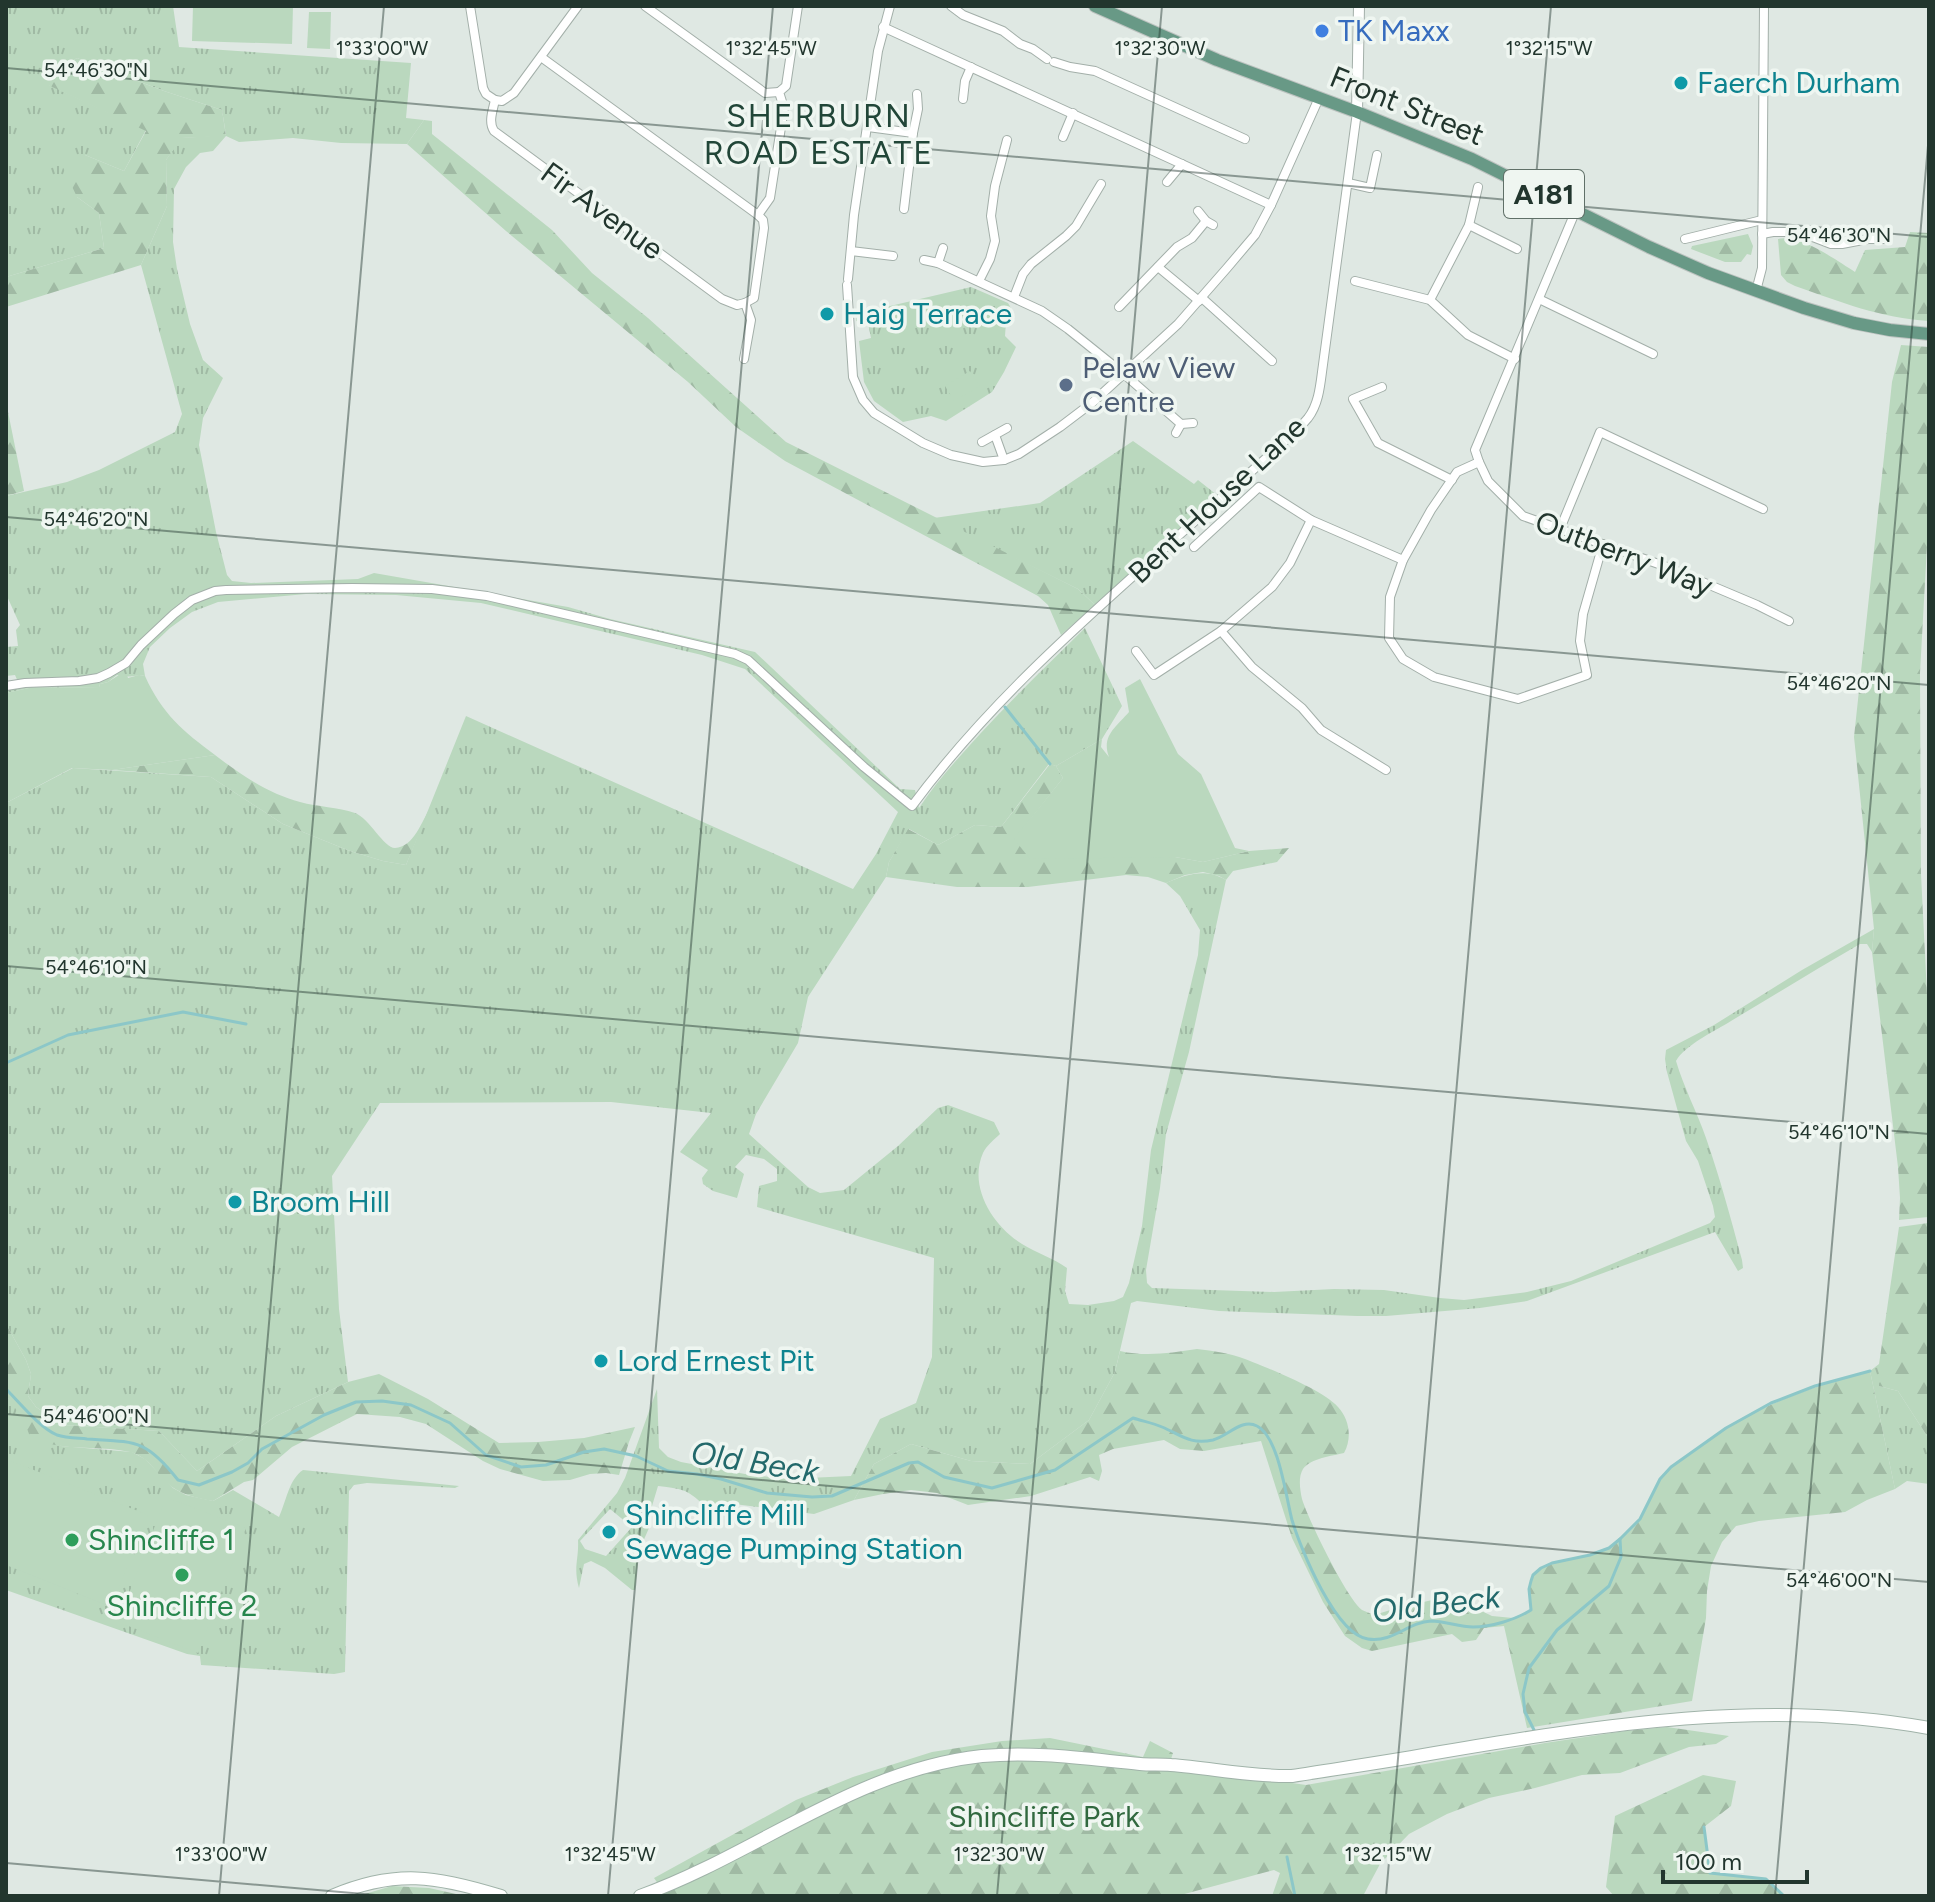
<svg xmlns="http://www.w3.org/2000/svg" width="1935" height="1902" font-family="Figtree,sans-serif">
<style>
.grass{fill:url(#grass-tufts);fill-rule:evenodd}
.forest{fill:url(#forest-firs)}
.garden{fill:#bad8be}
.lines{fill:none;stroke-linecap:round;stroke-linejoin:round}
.stream{stroke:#8cc7c8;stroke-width:3}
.minor-casing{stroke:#a3afa9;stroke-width:10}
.tertiary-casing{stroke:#a3afa9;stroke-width:12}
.secondary-casing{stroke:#a0b3a9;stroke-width:14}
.primary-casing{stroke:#bdc3c0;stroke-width:14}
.minor{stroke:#fff;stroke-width:8}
.tertiary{stroke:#fff;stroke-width:10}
.secondary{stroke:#fff;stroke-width:12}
.primary{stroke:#689986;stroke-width:12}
.ticks{fill:none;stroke:#22362e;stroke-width:2;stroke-opacity:0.45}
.shop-dot{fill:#3f7fe0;stroke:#eff6f1;stroke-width:3}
.culture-dot{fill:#0f9aa8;stroke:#eff6f1;stroke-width:3}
.service-dot{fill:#5c6f8a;stroke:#eff6f1;stroke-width:3}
.leisure-dot{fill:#2e9e5b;stroke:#eff6f1;stroke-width:3}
.labels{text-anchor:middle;stroke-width:7;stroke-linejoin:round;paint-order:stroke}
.shield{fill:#eff6f1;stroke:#607068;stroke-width:2}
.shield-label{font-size:28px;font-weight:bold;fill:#22362e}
.shop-label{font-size:30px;fill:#366cbe;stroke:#eff6f1;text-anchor:start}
.culture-label{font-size:30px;fill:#0d838f;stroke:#eff6f1;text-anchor:start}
.street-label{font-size:30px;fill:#22362e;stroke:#eff6f1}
.service-label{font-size:30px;fill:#4e5e75;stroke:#eff6f1;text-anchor:start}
.leisure-label{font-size:30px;fill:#27864d;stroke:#eff6f1;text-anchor:start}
.park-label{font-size:30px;fill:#31693f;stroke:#eff6f1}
.neighbourhood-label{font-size:32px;letter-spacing:2px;fill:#214638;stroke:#eff6f1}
.water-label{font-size:32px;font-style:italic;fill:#23696b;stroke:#eff6f1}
.ticks-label{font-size:20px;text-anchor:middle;fill:#22362e;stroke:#eff6f1;stroke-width:7;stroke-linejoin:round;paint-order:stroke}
</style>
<defs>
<pattern id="grass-tufts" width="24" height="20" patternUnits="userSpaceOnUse" patternTransform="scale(2)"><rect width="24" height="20" fill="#bad8be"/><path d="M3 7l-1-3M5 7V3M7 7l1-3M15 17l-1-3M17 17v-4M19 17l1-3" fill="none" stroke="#a0baa4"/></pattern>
<pattern id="forest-firs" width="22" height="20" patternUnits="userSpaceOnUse" patternTransform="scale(2)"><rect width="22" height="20" fill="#bad8be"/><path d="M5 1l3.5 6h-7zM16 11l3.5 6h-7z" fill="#a0baa4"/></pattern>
</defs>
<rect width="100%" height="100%" fill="#dfe8e3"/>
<g class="grass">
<path d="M 6,6 L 173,6 L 179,47 L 411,63 L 406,118 L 424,120 L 407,144 L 341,143 L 293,138 L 239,142 L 226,136 L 213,151 L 200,153 L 186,167 L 174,189 L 173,242 L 177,269 L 190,324 L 203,360 L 223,378 L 203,418 L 199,445 L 216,532 L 227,575 L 232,581 L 251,583 L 358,579 L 374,573 L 568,607 L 610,619 L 755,652 L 900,789 L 915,790 L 919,808 C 934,785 952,765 970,745 C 1007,704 1046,666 1085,628 L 1122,706 L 1102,739 L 1056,766 L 1049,764 L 1001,827 L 975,825 L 938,845 L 909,829 L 889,862 L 886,877 L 808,997 L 798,1043 L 756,1114 L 749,1134 L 808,1187 L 820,1193 L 844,1190 L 898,1146 L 938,1108 L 948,1105 L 994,1122 L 1000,1134 C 995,1139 986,1146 983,1153 C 968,1187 993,1226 1022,1244 C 1037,1253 1053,1258 1067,1268 L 1065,1291 L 1069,1304 L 1088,1305 L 1114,1301 L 1123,1297 L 1129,1283 L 1142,1226 L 1151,1150 L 1198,955 L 1200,930 L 1180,896 L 1166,883 C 1187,874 1206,868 1226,880 L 1189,1052 L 1166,1134 L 1160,1188 L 1146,1270 L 1147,1283 L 1152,1288 L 1274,1292 L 1334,1289 L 1384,1290 L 1440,1298 L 1464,1300 L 1527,1292 L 1571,1281 L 1710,1223 L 1715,1217 L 1713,1206 L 1698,1161 L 1686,1141 L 1667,1072 L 1665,1059 L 1666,1050 L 1714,1025 L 1802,970 L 1874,929 L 1872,952 L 1867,944 L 1860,944 C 1817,969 1774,995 1731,1021 C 1715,1031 1685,1045 1676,1061 C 1684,1088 1697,1112 1706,1138 C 1720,1178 1731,1219 1742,1260 L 1743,1268 L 1738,1271 L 1715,1232 L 1527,1301 L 1480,1308 L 1386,1316 L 1357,1316 L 1219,1311 L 1137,1301 L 1131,1303 L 1115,1372 L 1089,1420 L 1030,1464 L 971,1461 L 911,1444 L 874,1464 L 854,1500 L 814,1514 L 726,1503 C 700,1512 705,1501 685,1491 C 676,1488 667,1487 658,1486 L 652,1506 L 649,1528 L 642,1544 L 638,1562 L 635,1590 L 632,1590 L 605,1568 L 591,1561 L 584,1564 L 579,1588 C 573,1567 579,1560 578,1540 L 617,1493 L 625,1478 L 657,1389 L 659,1448 L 668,1457 L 681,1462 L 745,1474 L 786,1479 L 851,1476 L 880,1419 L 916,1403 L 932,1357 L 934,1258 L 757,1207 L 759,1186 L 777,1181 L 777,1169 L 764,1159 L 746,1155 L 735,1167 L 744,1174 L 737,1198 L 713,1191 L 703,1184 L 702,1178 L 708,1170 L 680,1152 L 711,1113 L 611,1102 L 380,1103 L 332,1176 L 339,1309 L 348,1382 L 276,1416 L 197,1471 L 159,1431 L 63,1425 L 36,1407 L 28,1396 L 31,1374 L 26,1360 L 6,1324 L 6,803 L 73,768 L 211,777 L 283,824 L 350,851 L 383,861 L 406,865 L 466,716 L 853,889 L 876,854 L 898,812 L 745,669 L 702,655 L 481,603 L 396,595 L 306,594 L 218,602 L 192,612 L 170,628 L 150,647 L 143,664 L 145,676 C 134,674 131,679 117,675 L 108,682 L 100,684 L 99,687 L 29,688 L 6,693 L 6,686 L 19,684 L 15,675 L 6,676 L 6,671 L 8,671 L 6,647 L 18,646 L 16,630 L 20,625 L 6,594 L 6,496 L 67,482 L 99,470 L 175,432 L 182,414 L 141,265 L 167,206 L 166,160 L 181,138 L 226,135 L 222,110 L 164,91 L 77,58 L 56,71 L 49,85 L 146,130 L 124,171 L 85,155 L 77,197 L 99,213 L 104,248 L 6,277 ZM 610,1509 L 632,1527 L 606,1556 L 585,1549 L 580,1541 Z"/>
<polygon points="971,287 1008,303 1011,308 1006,322 1005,336 1016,347 1004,372 992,392 946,421 931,416 903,422 874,401 864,382 859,341 871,338 868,323 856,321 856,314"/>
<polygon points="1133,441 1194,484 1198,480 1217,495 1095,605 1078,589 934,518 1040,503"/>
<polygon points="1879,1364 1879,1386 1898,1391 1929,1439 1929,1484 1907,1481 1895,1489 1870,1371"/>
<path d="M 6,1396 L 61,1446 L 132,1452 L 145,1459 L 173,1488 L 186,1495 L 213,1501 L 233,1490 L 279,1517 C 286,1502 289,1479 303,1470 L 459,1486 L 455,1488 L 367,1483 L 354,1485 L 349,1491 L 345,1672 L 334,1674 L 201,1665 L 200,1656 L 187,1654 L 6,1590 Z"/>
</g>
<g class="forest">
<polygon points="77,58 164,91 222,110 226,136 182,138 166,160 167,206 141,265 6,307 6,277 104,248 99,213 77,197 60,161 85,155 124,171 146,131 48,85 56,71"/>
<polygon points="424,120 432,121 432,134 552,230 592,273 648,318 786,442 1078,589 1095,605 1061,635 1048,605 1038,596 785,461 736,427 688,382 506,231 407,144"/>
<path d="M 1910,232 L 1929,233 L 1929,321 C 1880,318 1841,302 1795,286 L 1787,282 L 1781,275 L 1778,239 C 1800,234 1836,260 1855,272 L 1865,250 L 1905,247 Z"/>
<polygon points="1748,234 1753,246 1751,255 1747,254 1741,262 1725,262 1691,249 1692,246"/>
<polygon points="1901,345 1929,347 1929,509 1920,673 1921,874 1929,1035 1929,1439 1898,1391 1879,1386 1879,1364 1899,1227 1928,1223 1928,1217 1899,1220 1900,1198 1898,1167 1872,952 1874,929 1854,737 1892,382"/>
<polygon points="6,402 24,491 6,496"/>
<path d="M 215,755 C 241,775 269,794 300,802 C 318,807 338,807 355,813 C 369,818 384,848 395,848 C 414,847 422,821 430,808 L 406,865 L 383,861 L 350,851 L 283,824 L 211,777 L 112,770 Z"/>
<polygon points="1050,764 1056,766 1063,778 1015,839 1120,857 1175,857 1203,862 1249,851 1289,848 1277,862 1233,871 1226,880 1219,876 1203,872 1185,875 1166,883 1148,877 1126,875 1028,887 957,887 886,877 889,862 908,829 938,845 975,825 1001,827"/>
<path d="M 6,1324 L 26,1360 L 31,1374 L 28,1396 L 36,1407 L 63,1425 L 159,1431 L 197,1471 L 276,1416 L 348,1382 L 379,1374 L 428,1399 L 499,1443 L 538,1442 L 584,1438 L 635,1427 L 629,1442 L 619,1475 L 606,1473 L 590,1474 L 570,1480 L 543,1481 L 500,1469 L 483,1461 L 426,1424 L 400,1417 L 357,1414 L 292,1447 L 253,1480 L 244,1482 L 213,1501 C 200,1499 183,1495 172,1487 C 157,1476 150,1457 130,1452 C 104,1446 76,1450 50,1444 C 49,1443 40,1441 38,1440 C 23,1431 19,1408 6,1396 Z"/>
<path d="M 1197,1349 C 1213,1351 1230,1353 1245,1359 C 1268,1368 1323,1390 1338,1407 C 1350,1420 1352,1439 1344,1453 C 1332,1456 1311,1458 1303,1469 C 1298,1477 1300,1490 1302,1499 C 1308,1519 1347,1599 1362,1610 C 1366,1612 1370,1613 1374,1615 L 1397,1608 L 1450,1596 L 1492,1616 L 1513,1618 L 1531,1610 C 1532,1600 1527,1590 1531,1580 C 1540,1558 1572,1560 1591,1555 C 1601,1552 1610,1547 1618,1541 C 1626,1535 1635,1527 1640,1519 C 1650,1506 1652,1488 1663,1475 C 1674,1463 1689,1455 1702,1445 C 1757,1405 1805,1389 1870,1371 L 1895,1489 L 1867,1500 L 1845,1512 L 1759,1521 L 1736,1526 L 1722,1542 L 1711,1566 L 1707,1591 L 1706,1618 L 1692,1701 L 1527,1728 L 1504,1626 L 1484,1628 L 1476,1640 L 1462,1642 L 1452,1634 L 1372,1651 L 1362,1648 L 1345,1636 L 1323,1602 L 1292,1538 L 1261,1441 L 1204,1451 L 1180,1449 L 1164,1440 L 1113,1449 L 1099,1455 L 1102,1471 L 1099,1481 L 1090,1477 L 1031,1496 L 968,1505 L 937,1493 L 911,1490 L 883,1494 L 854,1500 L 874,1464 L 911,1444 L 971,1461 L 1030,1464 L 1089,1420 L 1115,1372 L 1120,1351 C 1146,1357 1171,1353 1197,1349 Z"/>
<polygon points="1667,1727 1729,1736 1716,1744 1689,1747 1620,1773 1582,1775 1535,1788 1489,1798 1447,1814 1409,1834 1380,1864 1363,1896 1272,1896 1280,1873 1274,1870 1177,1896 642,1896 661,1888 654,1878 796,1800 853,1777 932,1752 1002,1741 1050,1738 1143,1757 1150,1741 1173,1753 1169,1765 1306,1785 1545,1743 1625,1731"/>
<polygon points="1703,1775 1736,1781 1731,1806 1704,1827 1711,1873 1766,1879 1784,1896 1614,1896 1606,1887 1615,1816"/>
<polygon points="392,1886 429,1888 465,1896 358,1896"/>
</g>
<g class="garden">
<polygon points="193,6 293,6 292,44 192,41"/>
<polygon points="309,12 331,12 330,49 307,48"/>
<polygon points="970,371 980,386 954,401 945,386"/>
<path d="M 122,673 L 127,675 L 128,678 L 139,675 L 145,676 C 162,714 183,731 215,755 L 112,770 L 72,768 L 6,803 L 6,693 L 29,688 L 99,687 L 100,684 L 108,682 Z"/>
<path d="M 1140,679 L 1178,754 L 1201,774 L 1235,848 L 1249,851 L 1203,862 L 1175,857 L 1030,859 L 1014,839 L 1063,778 L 1056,766 L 1102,739 L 1101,747 L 1109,757 C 1101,736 1116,727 1129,712 L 1125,688 Z"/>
<polygon points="6,1459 148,1515 111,1607 6,1565"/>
<polygon points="166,1497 246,1528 198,1653 118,1622"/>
</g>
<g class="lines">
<g class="stream">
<polyline points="1005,707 1050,764"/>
<polyline points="6,1063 68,1035 183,1012 246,1024"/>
<path d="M 6,1389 C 20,1403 39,1427 57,1435 C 66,1438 77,1438 87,1439 C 136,1442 146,1439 178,1480 L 199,1485 L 232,1472 L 248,1463 L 262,1449 L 324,1415 L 356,1402 L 382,1401 L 411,1405 L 450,1423 L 486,1455 L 521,1467 L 546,1465 L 584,1452 L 604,1449 L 636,1456 L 668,1471 L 697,1474 L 721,1479 L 767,1493 L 812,1497 L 832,1496 L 909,1463 L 918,1462 L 944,1477 L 992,1488 L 1055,1470 L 1133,1418 C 1142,1421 1153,1423 1162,1427 C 1181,1435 1190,1445 1213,1440 C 1228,1436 1242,1418 1257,1426 C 1279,1437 1286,1498 1292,1520 C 1301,1550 1336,1635 1368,1639 C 1393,1643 1408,1622 1431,1621 C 1445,1621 1459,1627 1473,1627 C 1491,1627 1515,1620 1531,1610 L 1529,1589 L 1531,1581 L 1533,1575 L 1541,1568 L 1552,1563 L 1590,1555 L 1609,1548 L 1620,1539 L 1640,1519 L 1660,1479 L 1671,1467 L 1726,1428 L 1771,1403 L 1815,1386 L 1870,1371"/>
<polyline points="1534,1730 1525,1712 1523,1694 1529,1668 1557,1630 1609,1586 1621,1557 1620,1539"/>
<polyline points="1704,1827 1710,1873 1766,1879 1784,1896"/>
<polyline points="1287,1857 1295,1896"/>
</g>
<g class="minor-casing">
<g id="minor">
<path d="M 470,6 L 483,88 L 486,94 L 495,100 C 493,110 488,122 494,131 L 722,299 L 737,305 L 745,303"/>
<polyline points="645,6 765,93 779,92"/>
<polyline points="951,6 963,15 1003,31 1020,44 1033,49 1047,59"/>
<polyline points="883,27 1271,205"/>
<polyline points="541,57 758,215"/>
<polyline points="1054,62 1070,67 1095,71 1245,139"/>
<polyline points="963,99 965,81 971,67"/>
<polyline points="495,100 502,101 514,93 578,6"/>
<polyline points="868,127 913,133"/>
<polyline points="1063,137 1073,113"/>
<polyline points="1167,182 1182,164"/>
<polyline points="1348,183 1370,188 1377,155"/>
<polyline points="904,209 913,133 918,109 917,94"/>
<polyline points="1576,210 1475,450 1479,462 1457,472 1431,510 1403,560 1390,597 1389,638 1403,659 1434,677 1518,699 1587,675 1580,641 1583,614 1603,544"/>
<polyline points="1198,211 1206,221 1213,225"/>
<polyline points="1469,225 1478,187"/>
<polyline points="1762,234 1773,232 1787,232 1805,234 1831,244 1842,244 1868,239 1887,239"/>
<polyline points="1685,239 1762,220"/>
<polyline points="851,251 893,256"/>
<polyline points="924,260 938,263 1042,311 1068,329 1124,374 1181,424 1176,433"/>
<polyline points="938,263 943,248"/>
<polyline points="1158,267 1199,301"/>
<polyline points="848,279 854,215 878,51 890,6"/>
<polyline points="979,281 990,259 995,241 991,216 995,186 1007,140"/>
<polyline points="1355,281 1430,300 1468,335 1515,359"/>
<polyline points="847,285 853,377 863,400 874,413 923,443 951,455 983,462 1004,460 1019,454 1060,427 1093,402 1178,324 1227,268 1255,235 1271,205 1319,98"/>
<polyline points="1756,291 1762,268 1764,6"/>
<polyline points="1014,297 1023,274 1031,264 1066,236 1076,226 1101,184"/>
<polyline points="1202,298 1272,361"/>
<polyline points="1539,299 1653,354"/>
<polyline points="1430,300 1469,225 1517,249"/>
<polyline points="1119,307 1177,247 1192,238 1206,221"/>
<polyline points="744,359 751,320 745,303 754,298 764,228 763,220 758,215 770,198 784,108 779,92 786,86 798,6"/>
<polyline points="1382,387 1353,399 1378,443 1452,480"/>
<polyline points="1181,424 1193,423"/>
<polyline points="995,435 1004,460"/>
<polyline points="982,442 1007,428"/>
<polyline points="1479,462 1488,481 1523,516 1667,567 1757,605 1789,621"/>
<polyline points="1560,529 1600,432 1763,509"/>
<polyline points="1194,547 1259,487 1311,520 1403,560"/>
<polyline points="1221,631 1252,667 1302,708 1321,730 1386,770"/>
<polyline points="1136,651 1154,675 1221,631 1272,587 1290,563 1311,520"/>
<path d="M 6,686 L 25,683 L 79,681 L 98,678 L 109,673 L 126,663 L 141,645 L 174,614 L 192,600 L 215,591 L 226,590 L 352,588 L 432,589 L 487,596 L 735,654 L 748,660 L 864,767 L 912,806 C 992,698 1095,610 1195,521 C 1222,496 1251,473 1277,448 C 1288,438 1299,429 1308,418 C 1318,405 1320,388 1322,372 L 1357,112"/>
</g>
</g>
<g class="tertiary-casing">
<polyline id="tertiary" points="1357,112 1359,6"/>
</g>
<g class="secondary-casing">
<g id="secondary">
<path d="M 332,1896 C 395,1869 437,1876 501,1896"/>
<path d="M 640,1896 C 757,1854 854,1770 982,1756 C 1036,1751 1087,1759 1140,1764 C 1150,1765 1161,1764 1171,1765 C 1211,1768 1251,1777 1292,1776 C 1342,1768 1392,1761 1441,1752 C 1602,1725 1767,1698 1929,1728"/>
</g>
</g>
<g class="primary-casing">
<polyline id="primary" points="1095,6 1217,60 1357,112 1472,159 1649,247 1708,273 1804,308 1854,323 1890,330 1929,334"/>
</g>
<use href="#minor" class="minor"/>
<use href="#tertiary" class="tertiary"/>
<use href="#secondary" class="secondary"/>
<use href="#primary" class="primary"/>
</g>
<path class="ticks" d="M 6,68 L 1929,237M 6,517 L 1929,685M 6,966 L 1929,1134M 6,1414 L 1929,1582M 6,1863 L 387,1896M 219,1896 L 384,6M 608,1896 L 773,6M 997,1896 L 1162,6M 1386,1896 L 1551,6M 1775,1896 L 1929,134"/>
<circle class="shop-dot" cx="1322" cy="31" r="8"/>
<g class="culture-dot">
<circle cx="1681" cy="83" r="8"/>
<circle cx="827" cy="314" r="8"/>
<circle cx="235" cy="1202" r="8"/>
<circle cx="601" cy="1361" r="8"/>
<circle cx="609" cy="1532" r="8"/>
</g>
<circle class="service-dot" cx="1066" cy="385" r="8"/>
<g class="leisure-dot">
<circle cx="72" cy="1540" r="8"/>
<circle cx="182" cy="1575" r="8"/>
</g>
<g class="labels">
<rect class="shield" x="1504" y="170" width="80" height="48" rx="6"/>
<g class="shield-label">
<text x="1544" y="204">A181</text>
</g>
<g class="shop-label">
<text x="1338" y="41">TK Maxx</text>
</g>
<g class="culture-label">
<text x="1697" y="93">Faerch Durham</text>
<text x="843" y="324">Haig Terrace</text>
<text x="251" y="1212">Broom Hill</text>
<text x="617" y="1371">Lord Ernest Pit</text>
<text x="625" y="1525">Shincliffe Mill<tspan x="625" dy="34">Sewage Pumping Station</tspan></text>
</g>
<g class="street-label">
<text transform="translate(1407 106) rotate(22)" y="10">Front Street</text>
<text transform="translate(602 211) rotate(36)" y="10">Fir Avenue</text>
<text transform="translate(1217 500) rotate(-43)" y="10">Bent House Lane</text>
<text transform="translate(1624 554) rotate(21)" y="10">Outberry Way</text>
</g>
<g class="service-label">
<text x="1082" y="378">Pelaw View<tspan x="1082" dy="34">Centre</tspan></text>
</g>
<g class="leisure-label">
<text x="88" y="1550">Shincliffe 1</text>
<text x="182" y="1616" text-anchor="middle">Shincliffe 2</text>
</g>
<g class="park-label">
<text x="1044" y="1827">Shincliffe Park</text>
</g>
<g class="neighbourhood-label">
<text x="819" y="127">SHERBURN<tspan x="819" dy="37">ROAD ESTATE</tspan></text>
</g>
<g class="water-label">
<text transform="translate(755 1462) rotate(9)" y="11">Old Beck</text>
<text transform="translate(1436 1604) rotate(-7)" y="11">Old Beck</text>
</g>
</g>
<g class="ticks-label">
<text x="382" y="55">1°33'00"W</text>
<text x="771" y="55">1°32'45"W</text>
<text x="1160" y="55">1°32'30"W</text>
<text x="1549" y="55">1°32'15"W</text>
<text x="96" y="77">54°46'30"N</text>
<text x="1839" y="242">54°46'30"N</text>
<text x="96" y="526">54°46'20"N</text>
<text x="1839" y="690">54°46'20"N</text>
<text x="96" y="974">54°46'10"N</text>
<text x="1839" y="1139">54°46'10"N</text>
<text x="96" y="1423">54°46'00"N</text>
<text x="1839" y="1587">54°46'00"N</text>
<text x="221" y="1861">1°33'00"W</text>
<text x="610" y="1861">1°32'45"W</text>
<text x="999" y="1861">1°32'30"W</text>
<text x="1388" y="1861">1°32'15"W</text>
</g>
<rect width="1935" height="1902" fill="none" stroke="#22362e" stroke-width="16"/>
<path d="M1663 1870v12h144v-12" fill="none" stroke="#22362e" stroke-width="4"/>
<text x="1675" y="1870" font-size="24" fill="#22362e" stroke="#eff6f1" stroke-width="6" paint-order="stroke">100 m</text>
</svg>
